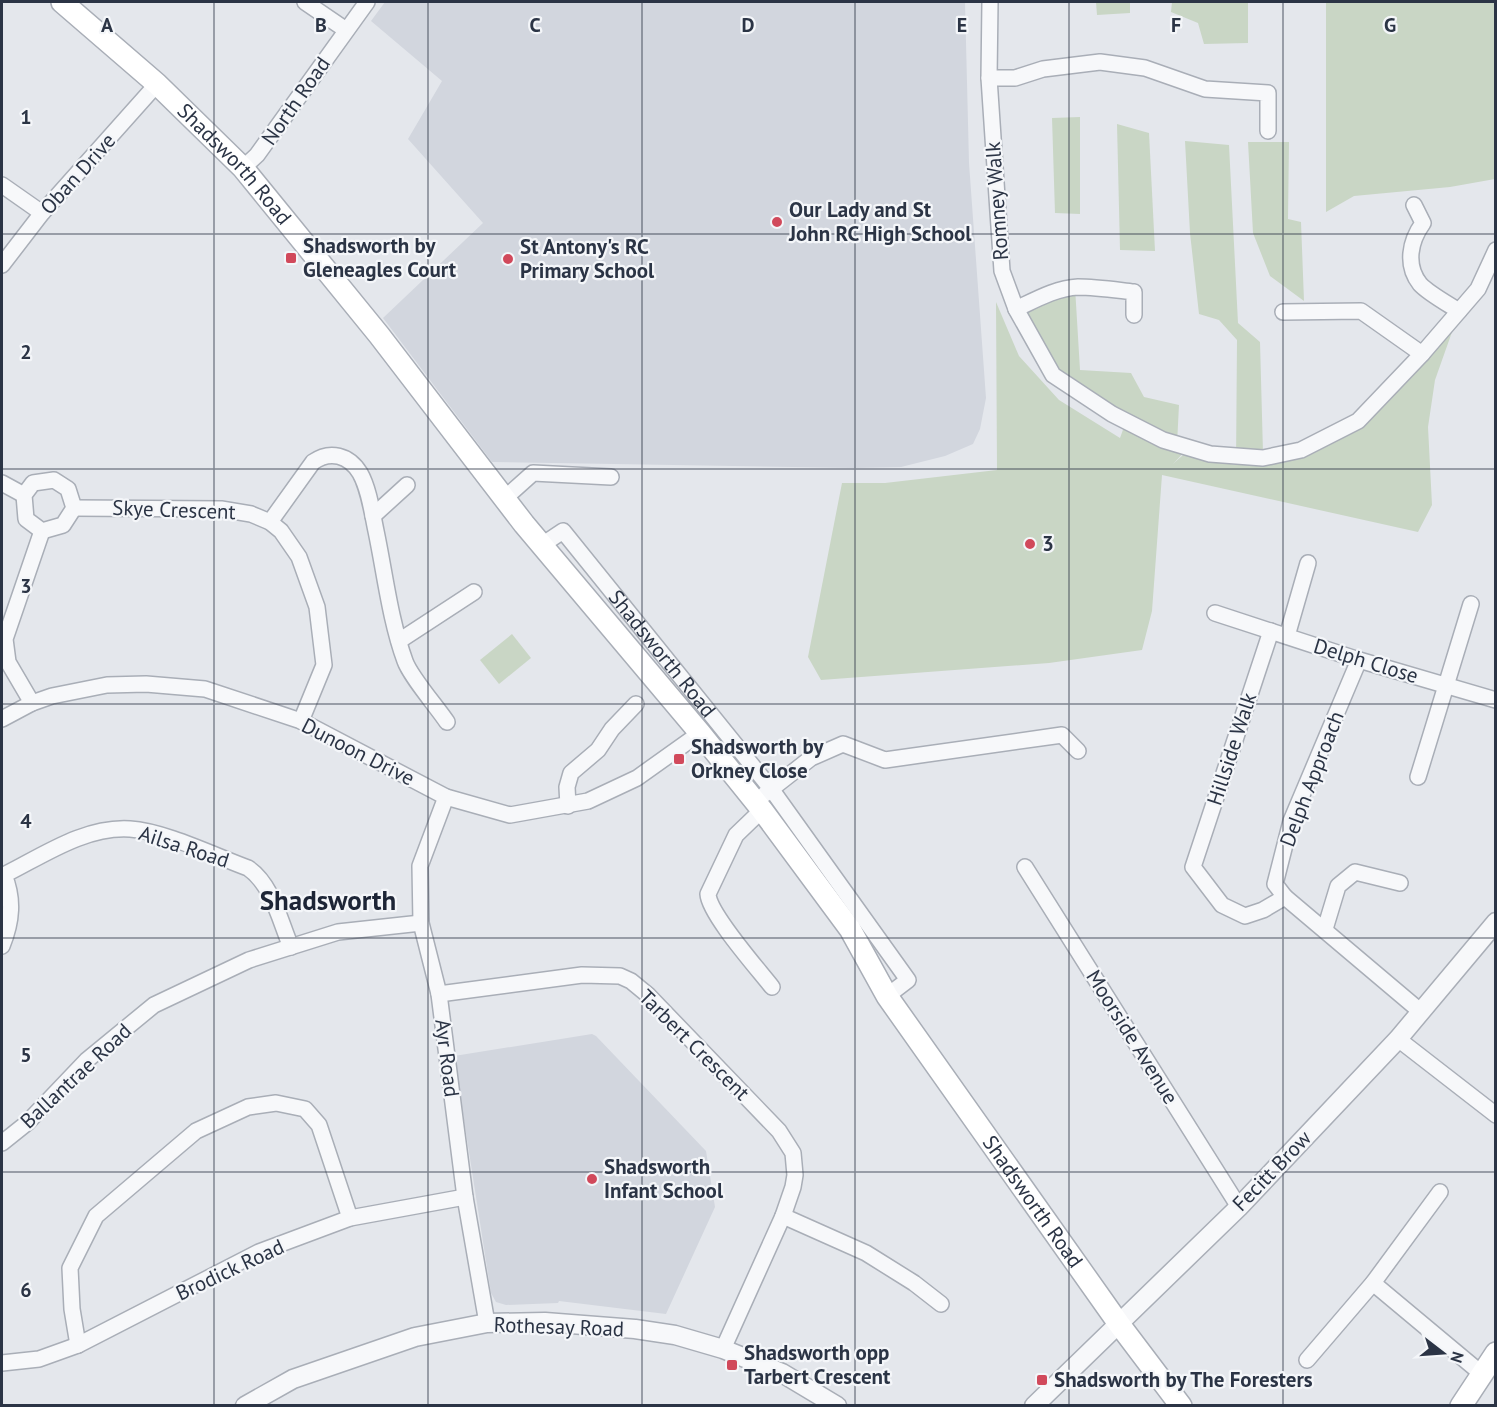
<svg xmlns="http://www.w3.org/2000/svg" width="1497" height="1407" font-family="'PT Sans',sans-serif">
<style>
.built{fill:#d2d6de}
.green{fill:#c9d6c5}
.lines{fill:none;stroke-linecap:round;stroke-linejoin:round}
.minor-casing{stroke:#a9aeb7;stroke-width:18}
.tertiary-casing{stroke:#a9aeb7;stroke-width:21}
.secondary-casing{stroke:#a9aeb7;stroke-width:24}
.minor{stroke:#f7f8fa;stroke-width:15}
.tertiary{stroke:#f7f8fa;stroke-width:18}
.secondary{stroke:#fff;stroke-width:21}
.grid{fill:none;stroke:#2b3445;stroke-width:1.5;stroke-opacity:0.55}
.poi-dot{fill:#d1495b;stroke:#f4f6f9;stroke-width:2}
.labels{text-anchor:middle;stroke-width:4.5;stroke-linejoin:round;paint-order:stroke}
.street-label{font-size:21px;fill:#2b3445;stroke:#f4f6f9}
.poi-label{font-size:21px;font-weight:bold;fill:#2b3445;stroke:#f4f6f9;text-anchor:start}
.district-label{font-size:27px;font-weight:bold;fill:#1d2536;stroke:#f4f6f9}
.grid-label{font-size:20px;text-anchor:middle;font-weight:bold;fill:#2b3445;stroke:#f4f6f9;stroke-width:4.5;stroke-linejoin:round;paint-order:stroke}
</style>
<rect width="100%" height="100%" fill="#e4e7ec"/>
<g class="built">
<polygon points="385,2 965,2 969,163 986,398 980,429 973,444 945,456 901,467 855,468 492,462 383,318 483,223 408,139 442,81 371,21"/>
<polygon points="592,1034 596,1036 706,1151 715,1207 666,1314 559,1301 558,1303 506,1305 496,1302 491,1293 454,1056"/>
</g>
<g class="green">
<polygon points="1096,2 1130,2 1130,13 1097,15"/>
<polygon points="1172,2 1248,2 1248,43 1204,44 1198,23 1171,12"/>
<polygon points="1326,2 1495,2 1495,179 1450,187 1354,196 1326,212"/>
<polygon points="1080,117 1080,214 1055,213 1052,118"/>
<polygon points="1117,124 1149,133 1155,251 1120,250"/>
<polygon points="1185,141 1229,145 1238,323 1260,342 1263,453 1301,450 1358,421 1442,331 1452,332 1435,380 1428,427 1432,505 1418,532 1162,475 1152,611 1142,650 1049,663 821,680 808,657 842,483 885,483 997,470 996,302 1019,356 1059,400 1120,438 1124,427 1053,375 1016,309 1075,287 1080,370 1131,373 1144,397 1179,405 1177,444 1188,448 1173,464 1183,455 1236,465 1237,340 1219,320 1199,314 1190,233"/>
<polygon points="1248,142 1289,142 1288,219 1301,222 1304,301 1270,276 1253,233"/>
<polygon points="512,634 531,658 499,684 480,660"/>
</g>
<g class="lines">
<g class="minor-casing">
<g id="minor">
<polyline points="305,2 346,30"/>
<polyline points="990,2 989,78 1002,271 1016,309 1053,375 1112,414 1163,440 1210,454 1263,458 1301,450 1358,421 1422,354 1478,289 1496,250"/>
<polyline points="989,78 1015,78 1043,69 1100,62 1145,68 1205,89 1268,93 1268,131"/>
<polyline points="243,168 257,155 367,2"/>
<polyline points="2,185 42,213"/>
<path d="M 1414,205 L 1423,223 C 1410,241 1405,265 1420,284 C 1428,293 1448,304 1459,311"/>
<polyline points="2,265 42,213 157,84"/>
<path d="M 1016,309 C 1035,300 1056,288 1078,287 C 1096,287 1116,290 1134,292 L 1134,315"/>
<polyline points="1283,312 1361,311 1422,354"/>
<polygon points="54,480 68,489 74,508 63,525 42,531 26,519 24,495 33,483"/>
<polyline points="2,483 24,495"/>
<polyline points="504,499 533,473 611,477"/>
<polyline points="74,508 221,509 251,514 270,522 281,531 299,557 317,607 324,665 301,721"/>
<polyline points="373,516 407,485"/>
<path d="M 270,522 L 313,462 C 330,450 349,455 360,473 C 369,489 372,512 376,531 C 385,574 390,620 405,661 C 410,676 437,707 447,722"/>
<path id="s1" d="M 542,545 L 563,531 L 772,790 L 908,980 L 887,996"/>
<polyline points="1215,613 1359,660 1496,700"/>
<polyline points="1271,631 1193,867 1222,905 1245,916 1263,910 1285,897 1420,1011"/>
<polyline points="1287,636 1308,563"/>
<polyline points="399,641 474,592"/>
<polyline points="32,703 8,662 5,639 42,531"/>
<polyline points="2,719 32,703 52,696 107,685 146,684 205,689 301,721 446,797 510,815 588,801 637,778 700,733"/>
<polyline points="1418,777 1471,604"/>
<polyline points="765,794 811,758 843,744 885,760 1062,735 1078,751"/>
<polyline points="446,797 420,866 421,923 439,994 465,1197 487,1323"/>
<polyline points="568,806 567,787 571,773 598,750 612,729 636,704"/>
<path d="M 762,810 L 736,835 L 708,894 C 709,914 758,969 772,987"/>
<polyline points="1025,867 1239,1207"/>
<path d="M 2,876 C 41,857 84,826 130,829 C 164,831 215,856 248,868 C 272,884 280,921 291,947"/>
<polyline points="1285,897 1275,884 1291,821 1359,660"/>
<polyline points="1325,929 1338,886 1355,872 1400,883"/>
<path d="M 2,946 C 12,921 14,899 4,875"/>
<polyline points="439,994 582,975 620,976 631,981 648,995 779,1131 793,1153 795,1175 793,1187 783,1216 723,1349"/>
<polyline points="1398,1039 1496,1115"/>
<polyline points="2,1143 27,1123 87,1060 154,1005 249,960 338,932 421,923"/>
<polyline points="783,1216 866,1253 914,1283 941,1304"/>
<polyline points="1373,1283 1482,1374"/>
<polyline points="78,1345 72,1309 70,1268 96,1216 196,1131 248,1107 276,1103 305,1109 319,1125 350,1218"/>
<polyline points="1307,1360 1373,1283 1440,1192"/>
<polyline points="2,1363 39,1359 78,1345 259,1252 350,1218 465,1197"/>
</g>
</g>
<g class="tertiary-casing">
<g id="tertiary">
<polyline points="245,1406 293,1379 415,1337 487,1323 545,1322 635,1329 675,1335 723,1349 782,1373 837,1406"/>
<polyline points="1034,1406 1239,1207 1398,1039 1496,922"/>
</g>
</g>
<g class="secondary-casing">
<g id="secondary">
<path id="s2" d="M 62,2 L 157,84 L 243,168 L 379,335 L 524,524 L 700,733 L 762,810 L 850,929 L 887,996 L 1119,1324 L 1181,1406"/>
<polyline points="1461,1406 1496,1353"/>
</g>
</g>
<use href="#minor" class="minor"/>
<use href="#tertiary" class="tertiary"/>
<use href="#secondary" class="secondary"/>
</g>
<path class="grid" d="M 214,2 L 214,1406M 428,2 L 428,1406M 642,2 L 642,1406M 855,2 L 855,1406M 1069,2 L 1069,1406M 1283,2 L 1283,1406M 2,234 L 1496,234M 2,469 L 1496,469M 2,704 L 1496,704M 2,938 L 1496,938M 2,1172 L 1496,1172"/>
<g class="poi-dot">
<circle cx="777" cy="222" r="6"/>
<rect x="285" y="252" width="12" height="12" rx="3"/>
<circle cx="508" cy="259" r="6"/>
<circle cx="1030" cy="544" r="6"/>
<rect x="673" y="753" width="12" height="12" rx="3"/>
<circle cx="592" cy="1179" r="6"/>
<rect x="726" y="1359" width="12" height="12" rx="3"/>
<rect x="1036" y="1374" width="12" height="12" rx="3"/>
</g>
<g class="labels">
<g class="street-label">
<text transform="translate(296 101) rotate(-55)" y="7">North Road</text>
<text dy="7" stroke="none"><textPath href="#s2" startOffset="237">Shadsworth Road</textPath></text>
<text transform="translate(78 174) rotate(-48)" y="7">Oban Drive</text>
<text transform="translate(997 201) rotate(-94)" y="7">Romney Walk</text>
<text transform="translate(174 510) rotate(2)" y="7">Skye Crescent</text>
<text dy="7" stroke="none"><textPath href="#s1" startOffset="183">Shadsworth Road</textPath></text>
<text transform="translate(1366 661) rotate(17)" y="7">Delph Close</text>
<text transform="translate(1232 749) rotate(-72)" y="7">Hillside Walk</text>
<text transform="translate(358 752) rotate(27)" y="7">Dunoon Drive</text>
<text transform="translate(1312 779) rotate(-69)" y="7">Delph Approach</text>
<text transform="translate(184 847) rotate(18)" y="7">Ailsa Road</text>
<text transform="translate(1132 1037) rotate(58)" y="7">Moorside Avenue</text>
<text transform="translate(694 1045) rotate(45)" y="7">Tarbert Crescent</text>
<text transform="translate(447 1058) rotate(83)" y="7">Ayr Road</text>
<text transform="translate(76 1076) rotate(-43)" y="7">Ballantrae Road</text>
<text transform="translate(1272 1171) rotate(-46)" y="7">Fecitt Brow</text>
<text dy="7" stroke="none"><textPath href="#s2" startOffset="1548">Shadsworth Road</textPath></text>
<text transform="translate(230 1270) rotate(-25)" y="7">Brodick Road</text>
<text transform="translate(559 1327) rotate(2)" y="7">Rothesay Road</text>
</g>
<g class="poi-label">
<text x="789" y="217">Our Lady and St<tspan x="789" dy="24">John RC High School</tspan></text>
<text x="303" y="253">Shadsworth by<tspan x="303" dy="24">Gleneagles Court</tspan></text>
<text x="520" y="254">St Antony's RC<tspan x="520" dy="24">Primary School</tspan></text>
<text x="1042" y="551">3</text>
<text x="691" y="754">Shadsworth by<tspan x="691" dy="24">Orkney Close</tspan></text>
<text x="604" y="1174">Shadsworth<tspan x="604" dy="24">Infant School</tspan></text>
<text x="744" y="1360">Shadsworth opp<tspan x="744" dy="24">Tarbert Crescent</tspan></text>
<text x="1054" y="1387">Shadsworth by The Foresters</text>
</g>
<g class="district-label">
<text x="328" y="910">Shadsworth</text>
</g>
</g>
<g class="grid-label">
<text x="107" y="32">A</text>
<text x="321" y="32">B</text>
<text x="535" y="32">C</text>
<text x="748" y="32">D</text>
<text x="962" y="32">E</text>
<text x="1176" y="32">F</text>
<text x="1390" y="32">G</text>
<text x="26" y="124">1</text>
<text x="26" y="359">2</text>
<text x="26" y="593">3</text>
<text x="26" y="828">4</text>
<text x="26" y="1062">5</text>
<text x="26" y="1297">6</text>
</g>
<rect width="1497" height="1407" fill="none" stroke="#2b3445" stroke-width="6"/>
<g transform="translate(1443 1353) rotate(107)" stroke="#f4f6f9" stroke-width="4.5" paint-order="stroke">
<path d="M0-4.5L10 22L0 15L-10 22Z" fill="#2b3445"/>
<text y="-9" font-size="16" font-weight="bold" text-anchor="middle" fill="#2b3445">N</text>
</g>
</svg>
